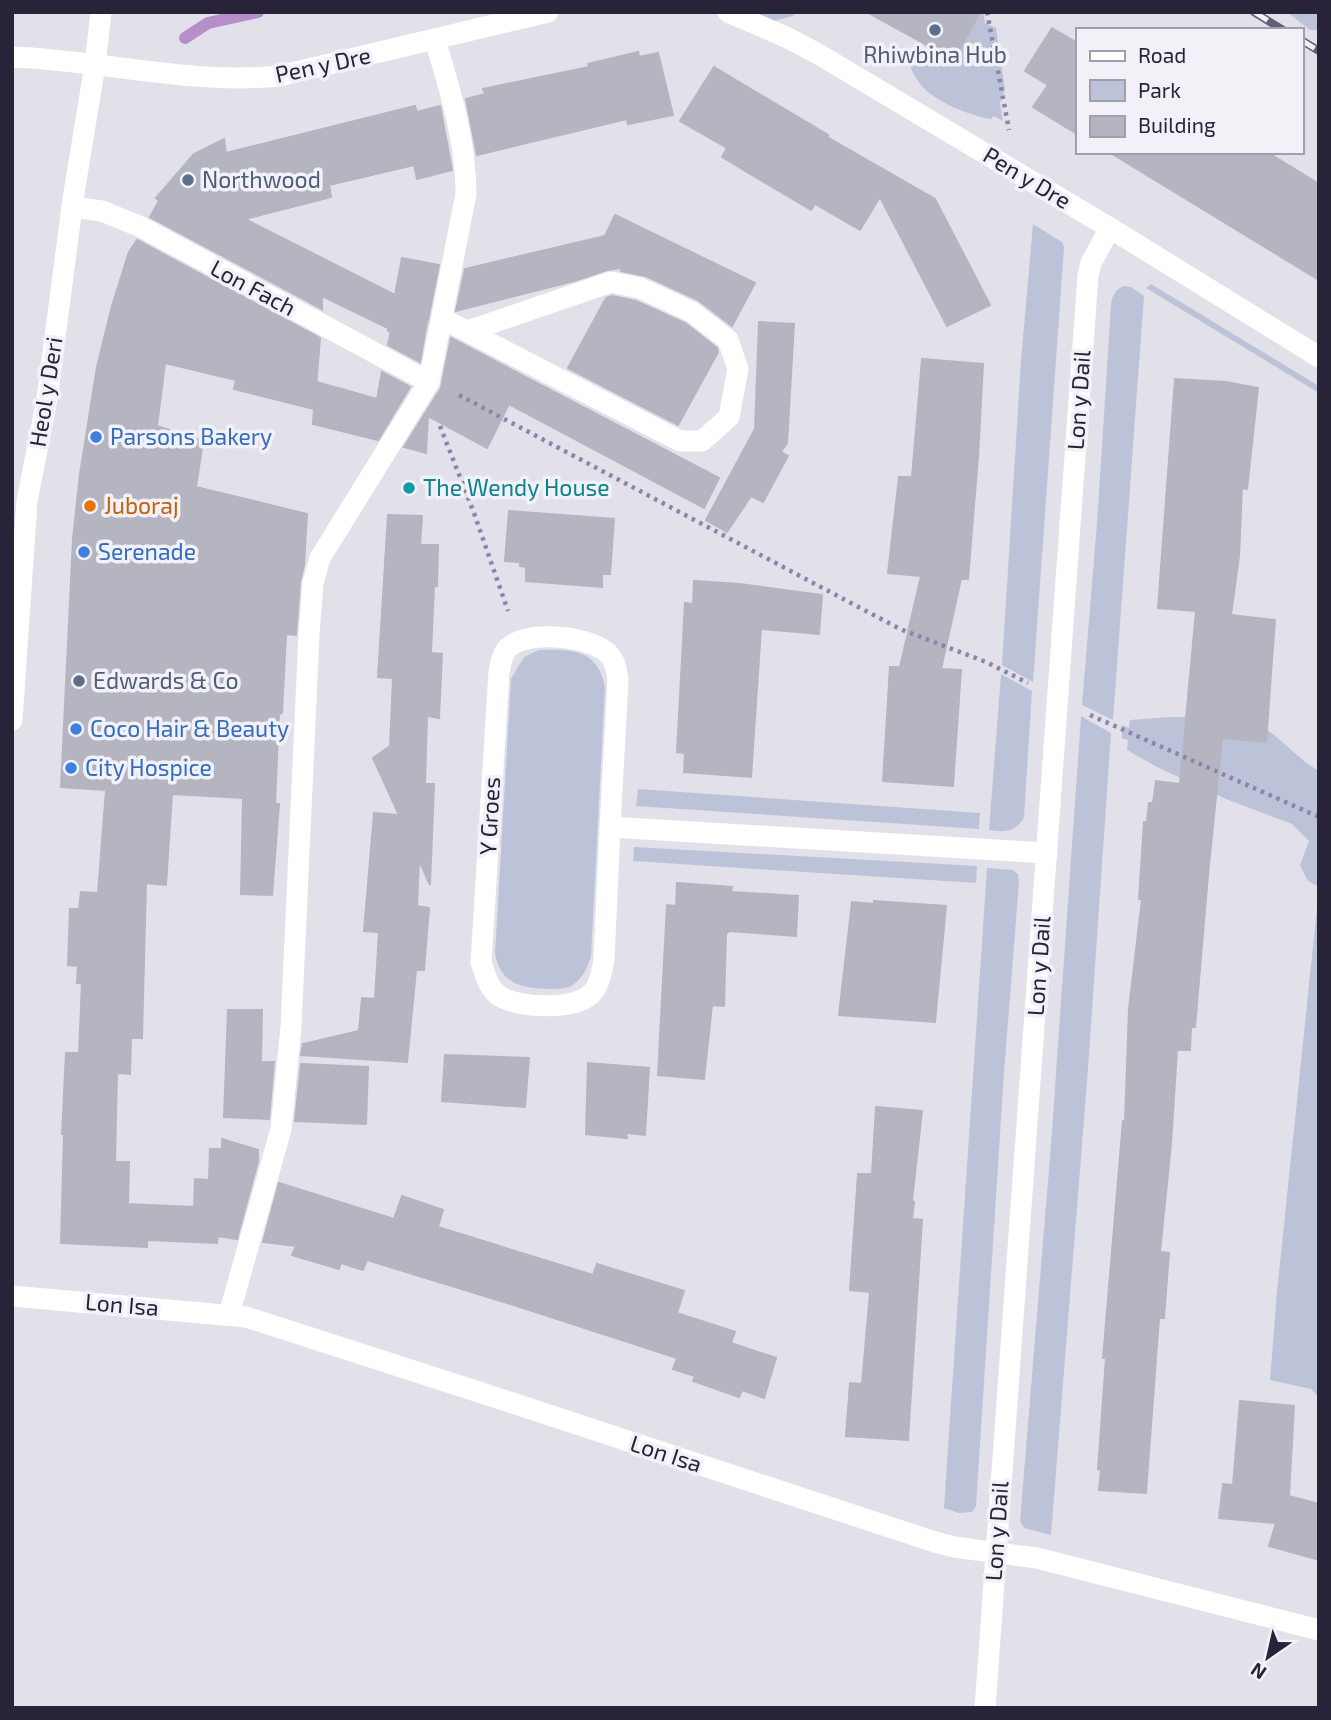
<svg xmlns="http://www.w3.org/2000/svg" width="1331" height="1720" font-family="'Exo 2',sans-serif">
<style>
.green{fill:#bcc3d9}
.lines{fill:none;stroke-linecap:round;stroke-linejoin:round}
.stream{stroke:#b58eca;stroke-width:12}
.building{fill:#b5b4c1;stroke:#b5b4c3;stroke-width:2}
.path{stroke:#8b85ab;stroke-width:4.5;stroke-dasharray:3.5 5;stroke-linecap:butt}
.minor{stroke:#fff;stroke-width:21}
.rail-casing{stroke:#635e75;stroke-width:8}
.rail{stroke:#f1f1f7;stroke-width:5;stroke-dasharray:16;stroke-linecap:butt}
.service-dot{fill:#5c6f8a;stroke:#f1f1f7;stroke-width:2.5}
.shop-dot{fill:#3f7fe0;stroke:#f1f1f7;stroke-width:2.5}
.culture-dot{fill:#0f9aa8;stroke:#f1f1f7;stroke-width:2.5}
.food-dot{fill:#e8710a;stroke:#f1f1f7;stroke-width:2.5}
.labels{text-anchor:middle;stroke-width:7;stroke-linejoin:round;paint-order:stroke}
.service-label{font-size:23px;fill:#4e5e75;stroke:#f1f1f7;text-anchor:start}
.street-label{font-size:23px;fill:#282339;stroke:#f1f1f7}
.shop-label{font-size:23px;fill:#366cbe;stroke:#f1f1f7;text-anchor:start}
.culture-label{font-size:23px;fill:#0d838f;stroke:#f1f1f7;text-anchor:start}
.food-label{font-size:23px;fill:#c56008;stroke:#f1f1f7;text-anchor:start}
</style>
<rect width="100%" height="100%" fill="#e2e1ea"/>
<g class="green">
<polygon points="750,12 796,12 793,16 770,22"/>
<path d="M 980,12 L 983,12 L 985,23 L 996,28 L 1005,90 L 1000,103 L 1003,121 L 994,116 L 991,119 C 969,115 936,103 921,85 C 915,78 911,68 907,60 L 916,51 L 927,52 L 930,47 L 954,60 Z"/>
<polygon points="1287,12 1319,12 1319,30 1310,30"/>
<polygon points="1033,224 1062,242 1064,247 1033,682 1002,665 1021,361"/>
<polygon points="1151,284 1319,386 1319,393 1146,288"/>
<path d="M 1123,286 L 1131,287 L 1144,296 L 1113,720 L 1082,705 L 1097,523 L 1111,306 C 1112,296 1114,291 1123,286 Z"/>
<path d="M 539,650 C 571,649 598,649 605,687 L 591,956 C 588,966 584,977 574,984 C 567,989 556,989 548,989 C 521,988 501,984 495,954 L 511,679 L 524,657 Z"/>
<path d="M 1001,674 L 1032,691 L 1024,818 C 1014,833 1005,832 989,830 Z"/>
<polygon points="1081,716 1111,733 1088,1069 1051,1535 1024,1528 1020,1521 1051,1145"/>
<path d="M 1170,717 C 1188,717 1239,715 1253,722 C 1278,733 1294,757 1319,771 L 1319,887 L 1307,880 L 1300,865 L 1309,841 L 1292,824 L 1226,799 L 1157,767 L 1127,750 L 1128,740 L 1122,738 L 1122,725 L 1129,728 L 1130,720 Z"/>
<polygon points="638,789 980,813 979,829 636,806"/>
<polygon points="634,847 977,866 976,883 633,861"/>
<polygon points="987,868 1013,870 1018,874 1019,882 1004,1073 976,1506 972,1512 959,1513 944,1508"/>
<polygon points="1319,889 1319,1397 1311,1389 1270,1380 1277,1292"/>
</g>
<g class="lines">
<polyline class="stream" points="185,38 208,23 258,12"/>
</g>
<g class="building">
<polygon points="867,12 980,12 954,60"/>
<polygon points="1052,28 1076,42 1077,40 1077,134 1033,107 1048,85 1025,71"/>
<polygon points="638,52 639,57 658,53 673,115 628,124 627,119 477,155 466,99 485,94 483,89 589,67 588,64"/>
<polygon points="714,67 828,135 827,137 935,199 990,305 947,326 880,197 860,230 815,204 811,210 722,157 727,148 680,121"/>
<polygon points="415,106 417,112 440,106 452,170 417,179 414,165 329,185 331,197 245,219 395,295 402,258 439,265 428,320 425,321 427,322 420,362 388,345 391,330 388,331 388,328 322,296 322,309 150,217 159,201 156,198 194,154 224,139 226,153"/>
<polygon points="1109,152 1267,152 1319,184 1319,280"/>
<polygon points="615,215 755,283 732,326 698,300 646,276 621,271 622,268 607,270 574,281 456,311 465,269 605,236"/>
<polygon points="137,240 320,338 315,399 317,382 377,399 382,372 410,387 378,440 313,424 314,409 234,389 236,380 165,363 157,426 203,441 196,487 307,514 304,565 300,582 296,635 286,634 282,713 279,714 275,804 279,804 272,895 241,894 243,798 172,794 166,885 146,883 142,1038 131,1038 130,1074 117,1073 115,1162 129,1162 128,1204 194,1207 195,1179 209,1180 210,1149 222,1149 222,1139 258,1150 258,1161 237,1239 218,1236 217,1243 147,1240 147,1247 61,1243 64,1134 62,1134 66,1053 79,1053 82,983 77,983 78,966 68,965 70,909 79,909 81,892 98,893 106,790 61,787 73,539 80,474 97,367 112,306 129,252"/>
<polygon points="612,296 636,301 685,323 717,348 718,352 678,425 568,368 606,298"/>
<polygon points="759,322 794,324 787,443 781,452 788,456 763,502 751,496 727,532 706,520 755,429"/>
<polygon points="451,338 719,478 704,508 509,404 487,448 428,416 426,453 404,447 441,388"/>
<polygon points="922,359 983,364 978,457 968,579 961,579 941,669 961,670 953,786 883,781 890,667 900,667 921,576 888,573 899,477 912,477"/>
<polygon points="1175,379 1226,382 1258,388 1247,489 1242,488 1239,556 1231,615 1275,620 1266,742 1222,738 1208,875 1195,1027 1191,1027 1190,1050 1177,1050 1171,1144 1160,1252 1169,1253 1164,1318 1159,1318 1146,1493 1099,1490 1101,1470 1098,1469 1106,1358 1103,1358 1123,1121 1125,1121 1129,1009 1142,899 1139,899 1144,822 1147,822 1149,803 1153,803 1156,781 1180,784 1196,611 1158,608"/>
<polygon points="509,511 614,519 610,574 602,574 602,587 526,581 526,567 520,566 520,562 505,561"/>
<polygon points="388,515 422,516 420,545 438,545 437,586 434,586 431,653 442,654 439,718 427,716 425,784 434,784 430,885 419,860 417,906 429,908 424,970 416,970 407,1062 301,1055 303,1044 359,1031 362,998 375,999 379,932 364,931 374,813 399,815 373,758 390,746 393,678 378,677"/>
<polygon points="694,581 740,584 822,595 819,634 761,629 751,777 684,772 685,753 677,752 685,603 693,604"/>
<polygon points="677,883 732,887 731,892 798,896 796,936 729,931 726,934 724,1006 712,1005 704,1079 658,1075 667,905 676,906"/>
<polygon points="874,901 946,906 935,1022 839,1015 852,902 874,904"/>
<polygon points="228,1010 262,1010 261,1062 274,1062 269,1119 224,1117"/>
<polygon points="445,1055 529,1058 525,1107 442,1101"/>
<polygon points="588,1063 649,1068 645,1135 626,1133 627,1138 586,1134"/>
<polygon points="301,1064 368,1067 366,1124 295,1121"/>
<polygon points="876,1107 922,1111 912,1201 914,1202 912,1219 922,1220 908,1440 846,1436 850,1383 862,1384 870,1292 850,1290 858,1174 872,1174"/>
<polygon points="279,1183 394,1219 402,1196 443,1210 438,1227 593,1275 597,1264 684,1291 677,1313 735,1332 731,1343 776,1358 764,1398 742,1390 739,1397 693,1381 695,1376 673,1369 677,1358 520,1307 367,1260 363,1270 341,1263 339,1269 292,1255 296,1246 263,1242"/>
<polygon points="1240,1401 1294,1406 1289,1496 1319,1504 1319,1560 1269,1546 1276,1523 1219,1518 1223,1484 1233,1485"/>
</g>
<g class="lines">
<g class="path">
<polyline points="987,12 1009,130"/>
<polyline points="459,395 900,629 986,662 1028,683"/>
<polyline points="440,426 474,513 508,611"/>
<polyline points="1090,715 1319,817"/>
</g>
<g class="minor">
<polyline points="728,12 788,38 820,55 1110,228 1319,357"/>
<path d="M 12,57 C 102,60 189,85 279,76 L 548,12"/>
<polyline points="72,207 102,211 141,227 429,382"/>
<polyline points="443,319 680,441 702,441 729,417 738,369 728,340 692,312 640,288 611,282 468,331"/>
<polyline points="12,720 27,501 47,399 73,199 95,65 101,12"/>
<path d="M 610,827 L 618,680 C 616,668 615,658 605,651 C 585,636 529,630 509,647 C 502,653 501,663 499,672 L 481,962 C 485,974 488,987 498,995 C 517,1009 575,1010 591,994 C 600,985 602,971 604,959 L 610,827 L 1047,853"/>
<polyline points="12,1296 246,1317 485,1394 935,1542 954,1547 1037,1558 1319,1630"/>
<path d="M 229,1315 L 281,1129 L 291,1027 L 309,634 L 313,583 L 320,558 L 429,382 L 466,194 C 466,141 450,90 435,40"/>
<polyline points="985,1708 1088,275 1091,263 1110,228"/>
</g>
<g class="rail-casing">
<g id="rail">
<polyline points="1254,12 1283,30"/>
<polyline points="1301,40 1319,51"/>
</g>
</g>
<use href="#rail" class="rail"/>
</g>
<g class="service-dot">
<circle cx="935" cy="30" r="7"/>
<circle cx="188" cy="180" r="7"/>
<circle cx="79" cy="681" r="7"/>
</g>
<g class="shop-dot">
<circle cx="96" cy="437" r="7"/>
<circle cx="84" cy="552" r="7"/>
<circle cx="76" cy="729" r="7"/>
<circle cx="71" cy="768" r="7"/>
</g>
<circle class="culture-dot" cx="409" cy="488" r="7"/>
<circle class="food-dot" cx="90" cy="506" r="7"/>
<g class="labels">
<g class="service-label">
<text x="935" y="63" text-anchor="middle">Rhiwbina Hub</text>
<text x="202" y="188">Northwood</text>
<text x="93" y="689">Edwards &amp; Co</text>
</g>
<g class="street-label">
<text transform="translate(323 65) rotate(-12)" y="8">Pen y Dre</text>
<text transform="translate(1027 178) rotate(31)" y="8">Pen y Dre</text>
<text transform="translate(253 288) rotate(28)" y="8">Lon Fach</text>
<text transform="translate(46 392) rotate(-81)" y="8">Heol y Deri</text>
<text transform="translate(1079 400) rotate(-86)" y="8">Lon y Dail</text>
<text transform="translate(490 816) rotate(-87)" y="8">Y Groes</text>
<text transform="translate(1039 966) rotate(-86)" y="8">Lon y Dail</text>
<text transform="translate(122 1305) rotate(5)" y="8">Lon Isa</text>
<text transform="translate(666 1454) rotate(18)" y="8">Lon Isa</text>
<text transform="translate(997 1531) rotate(-86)" y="8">Lon y Dail</text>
</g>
<g class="shop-label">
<text x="110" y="445">Parsons Bakery</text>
<text x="98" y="560">Serenade</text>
<text x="90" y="737">Coco Hair &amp; Beauty</text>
<text x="85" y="776">City Hospice</text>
</g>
<g class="culture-label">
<text x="423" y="496">The Wendy House</text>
</g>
<g class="food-label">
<text x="104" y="514">Juboraj</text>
</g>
</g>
<rect width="1331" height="1720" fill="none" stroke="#282339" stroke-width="28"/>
<rect x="1076" y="28" width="228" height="126" fill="#f1f1f7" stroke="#a19fab" stroke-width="2"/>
<rect x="1090" y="51" width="35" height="10" fill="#ffffff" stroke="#a19fab" stroke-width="2"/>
<text x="1138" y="63" font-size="21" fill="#282339">Road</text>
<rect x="1090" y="80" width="35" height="21" fill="#bcc3d9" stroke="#a19fab" stroke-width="2"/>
<text x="1138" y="98" font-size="21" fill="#282339">Park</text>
<rect x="1090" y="116" width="35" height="21" fill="#b5b4c1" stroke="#a19fab" stroke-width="2"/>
<text x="1138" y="133" font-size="21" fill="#282339">Building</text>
<g transform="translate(1268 1657) rotate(214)" stroke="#f1f1f7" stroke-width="5" paint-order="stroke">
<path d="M0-5L12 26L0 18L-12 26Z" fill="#282339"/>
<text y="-10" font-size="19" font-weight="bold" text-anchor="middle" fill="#282339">N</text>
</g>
</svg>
